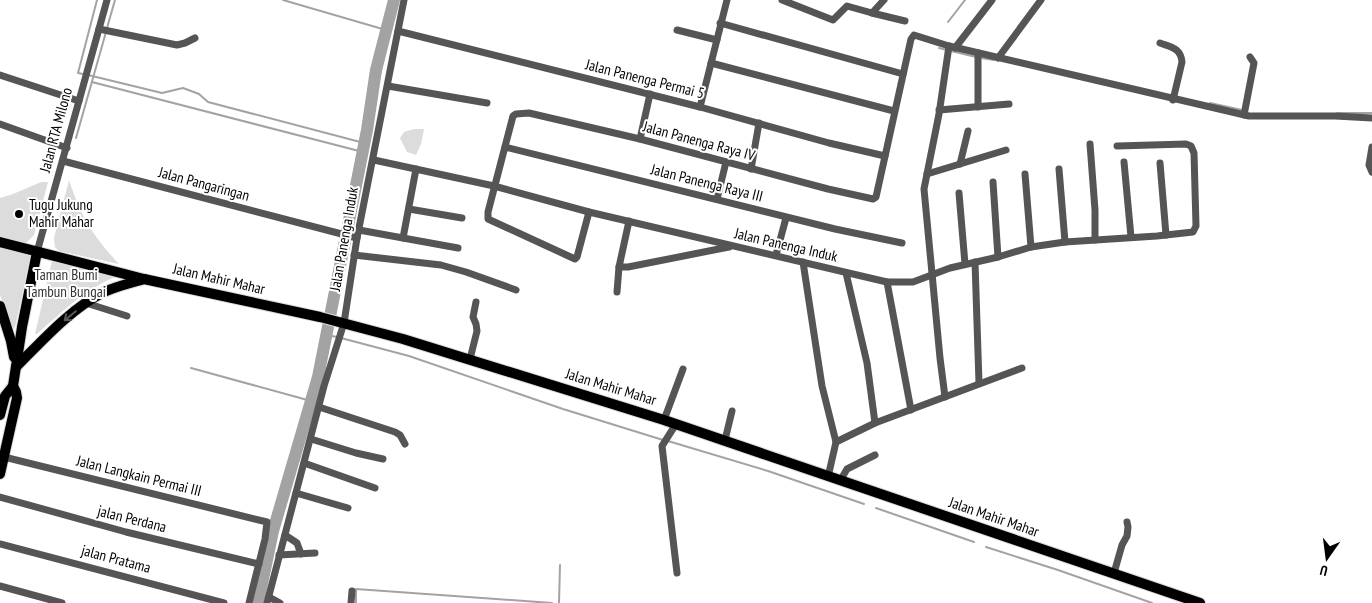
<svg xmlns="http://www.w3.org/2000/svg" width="1372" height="603" font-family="'PT Sans Narrow',sans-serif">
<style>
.green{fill:#dcdcdc}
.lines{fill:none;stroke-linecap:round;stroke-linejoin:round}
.stream{stroke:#a3a3a3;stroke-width:2}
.river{stroke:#a3a3a3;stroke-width:12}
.highway-casing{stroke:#dbdbdb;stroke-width:12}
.minor{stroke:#555;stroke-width:7}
.highway{stroke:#000;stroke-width:10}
.oneway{stroke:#595959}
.poi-dot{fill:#000;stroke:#fff;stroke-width:2}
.labels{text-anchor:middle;stroke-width:4;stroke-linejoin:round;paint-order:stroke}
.street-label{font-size:15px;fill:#000;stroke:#fff}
.poi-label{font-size:15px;fill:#000;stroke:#fff;text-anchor:start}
.park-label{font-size:15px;fill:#333;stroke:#fff}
</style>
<rect width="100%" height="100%" fill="#fff"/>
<g class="green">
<polygon points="414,129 424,129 421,144 416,155 407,152 400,138 404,132"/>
<path d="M 69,180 C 81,217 93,236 119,264 L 59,251 L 55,247 L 54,238 Z"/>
<polygon points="41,182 48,182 34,235 25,244 0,237 0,198 13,194"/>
<polygon points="0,245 31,254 15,327 13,328 0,295"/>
<path d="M 52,261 L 121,275 C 88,286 63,311 37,334 L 35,334 Z"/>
</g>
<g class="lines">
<g class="stream">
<polyline points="283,0 386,30"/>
<polyline points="948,22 965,0"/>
<polyline points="107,28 115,0"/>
<polyline points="939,48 976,57"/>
<polyline points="981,58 994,60"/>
<polyline points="83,74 78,73 97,0"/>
<polyline points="88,75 162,93 183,88 199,94 208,102 364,143"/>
<polyline points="92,82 363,152"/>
<polyline points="1210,103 1242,110"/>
<polyline points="1337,113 1372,113"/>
<polyline points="76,138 106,32"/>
<polyline points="350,234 372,110 397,0"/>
<polyline points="336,305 349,239"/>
<polyline points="327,335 337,337"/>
<polyline points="341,338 409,356 563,409 663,440"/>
<polyline points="191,368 311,401"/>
<polyline points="668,441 768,471 864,504"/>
<polyline points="876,508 974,542"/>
<polyline points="986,547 1058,570 1152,603"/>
<polyline points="356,603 356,589 552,603"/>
<polyline points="559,603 560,565"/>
</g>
<polyline class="river" points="258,603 273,531 318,377 367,130 376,70 394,0"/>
<g class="highway-casing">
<g id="highway">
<polyline points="0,242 144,279 320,317 403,339 664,420 1200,603"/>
<polyline points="0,306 11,341 14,357"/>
<path d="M 16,367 C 42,341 70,309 104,292 C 117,286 131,283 144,279"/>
<polyline points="0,415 5,396 13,386 22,327 37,252"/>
<polyline points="0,474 17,398 16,392 13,386"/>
</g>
</g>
<g class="minor">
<polyline points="782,0 833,20 847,6 872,13 884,0"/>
<polyline points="872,13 905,21"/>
<polyline points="720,23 903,74"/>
<polyline points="99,29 177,45 185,43 195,38"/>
<polyline points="677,30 717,40"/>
<polyline points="398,31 700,107 829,143 885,156"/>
<path d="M 1160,43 C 1171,47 1181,48 1182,62 L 1173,100"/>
<polyline points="955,48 992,0"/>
<polyline points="998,58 1041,0"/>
<polyline points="711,63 894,111"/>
<polyline points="0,75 79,101"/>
<polyline points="388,86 487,103"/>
<polyline points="700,107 727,0"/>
<polyline points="978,107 978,53"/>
<polyline points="939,110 1009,104"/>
<polyline points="1244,115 1254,63 1250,57"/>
<polyline points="0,124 67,148"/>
<polyline points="640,139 650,94"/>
<polyline points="1090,144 1095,210 1095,240"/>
<polyline points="505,147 835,229 902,243"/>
<polyline points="1372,147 1369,165 1372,172"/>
<polyline points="374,160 494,186 589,212 887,282 913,282 950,268 998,257 1031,247 1065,242 1157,236 1193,232 1196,226 1194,153 1191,146 1186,144 1117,146"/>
<polyline points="63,161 357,238"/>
<polyline points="1124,162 1131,237"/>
<polyline points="1160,163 1166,235"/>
<polyline points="960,164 968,131"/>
<polyline points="751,169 759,123"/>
<polyline points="1059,169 1065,242"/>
<polyline points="927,174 1006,150"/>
<polyline points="1025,174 1031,247"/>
<polyline points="993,182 998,257"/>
<polyline points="959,193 965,264"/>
<polyline points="717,199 726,162"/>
<polyline points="409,209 462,218"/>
<polyline points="589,212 577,257 575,259 488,219 488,212 513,116 516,114 529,113 640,139 828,189 873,199 876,197 911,39 914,35 949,46 1249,116 1335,116 1372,118"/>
<polyline points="629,221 619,267 628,267 729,247"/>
<polyline points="359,230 458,248"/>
<polyline points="403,238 416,169"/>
<polyline points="37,252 107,0"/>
<polyline points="354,255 441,265 466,272 516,290"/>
<polyline points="776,255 786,218"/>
<polyline points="803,262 822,386 836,442"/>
<polyline points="975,262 979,383"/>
<polyline points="846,273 867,363 875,423"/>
<polyline points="887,282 911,410"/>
<polyline points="617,292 619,267"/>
<polyline points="86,303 127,316"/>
<polyline points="470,359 477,331 476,324 473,317 476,302"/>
<polyline points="945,397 940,358 924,189 939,114 949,46"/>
<polyline points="319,407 395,432 400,435 405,444"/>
<polyline points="664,420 683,369"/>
<polyline points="676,424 662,446 677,573"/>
<polyline points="311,439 356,453 383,459"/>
<polyline points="725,440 732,411"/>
<polyline points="4,457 267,522 265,539 249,603"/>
<polyline points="304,463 375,488"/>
<polyline points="828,477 836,442 875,423 1022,368"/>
<polyline points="840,481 847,469 875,455"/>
<polyline points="296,493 348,508"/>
<polyline points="0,497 126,532 259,564"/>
<polyline points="285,535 297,543 301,554"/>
<polyline points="0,544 224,603"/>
<polyline points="279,555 315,553"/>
<polyline points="1114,573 1122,545 1127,536 1128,527 1127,522"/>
<polyline points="0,586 62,603"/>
<polyline points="269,597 280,603"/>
<polyline points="267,603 324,386 344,323 357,238 404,0"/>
<polyline points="351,603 352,591"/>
</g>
<use href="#highway" class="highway"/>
</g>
<defs><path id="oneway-shaft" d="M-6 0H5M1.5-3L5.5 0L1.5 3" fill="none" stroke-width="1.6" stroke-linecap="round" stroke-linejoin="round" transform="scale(1.25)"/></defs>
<use class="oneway" href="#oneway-shaft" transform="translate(70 316) rotate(141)"/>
<circle class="poi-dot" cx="19" cy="214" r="5"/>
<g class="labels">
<g class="street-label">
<text transform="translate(645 79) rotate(14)" y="5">Jalan Panenga Permai 5</text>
<text transform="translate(56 130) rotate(-75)" y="5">Jalan RTA Milono</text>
<text transform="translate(699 141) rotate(15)" y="5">Jalan Panenga Raya IV</text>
<text transform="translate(707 183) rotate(14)" y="5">Jalan Panenga Raya III</text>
<text transform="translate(204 184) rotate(15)" y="5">Jalan Pangaringan</text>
<text transform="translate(344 239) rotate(-80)" y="5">Jalan Panenga Induk</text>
<text transform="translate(786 245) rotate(13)" y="5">Jalan Panenga Induk</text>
<text transform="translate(219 279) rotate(13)" y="5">Jalan Mahir Mahar</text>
<text transform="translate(611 387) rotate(17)" y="5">Jalan Mahir Mahar</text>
<text transform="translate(139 476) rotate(14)" y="5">Jalan Langkain Permai III</text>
<text transform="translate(994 517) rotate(19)" y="5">Jalan Mahir Mahar</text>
<text transform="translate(132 519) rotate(14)" y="5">jalan Perdana</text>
<text transform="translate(116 559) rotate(15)" y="5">jalan Pratama</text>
</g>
<g class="poi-label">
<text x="29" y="210">Tugu Jukung<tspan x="29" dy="17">Mahir Mahar</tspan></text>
</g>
<g class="park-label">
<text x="66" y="280">Taman Bumi<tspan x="66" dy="17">Tambun Bungai</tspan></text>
</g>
</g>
<g transform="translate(1327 558) rotate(194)" stroke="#ffffff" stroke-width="4" paint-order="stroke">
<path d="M0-4L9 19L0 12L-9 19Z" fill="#000000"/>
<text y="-8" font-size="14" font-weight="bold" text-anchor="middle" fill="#000000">U</text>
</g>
</svg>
